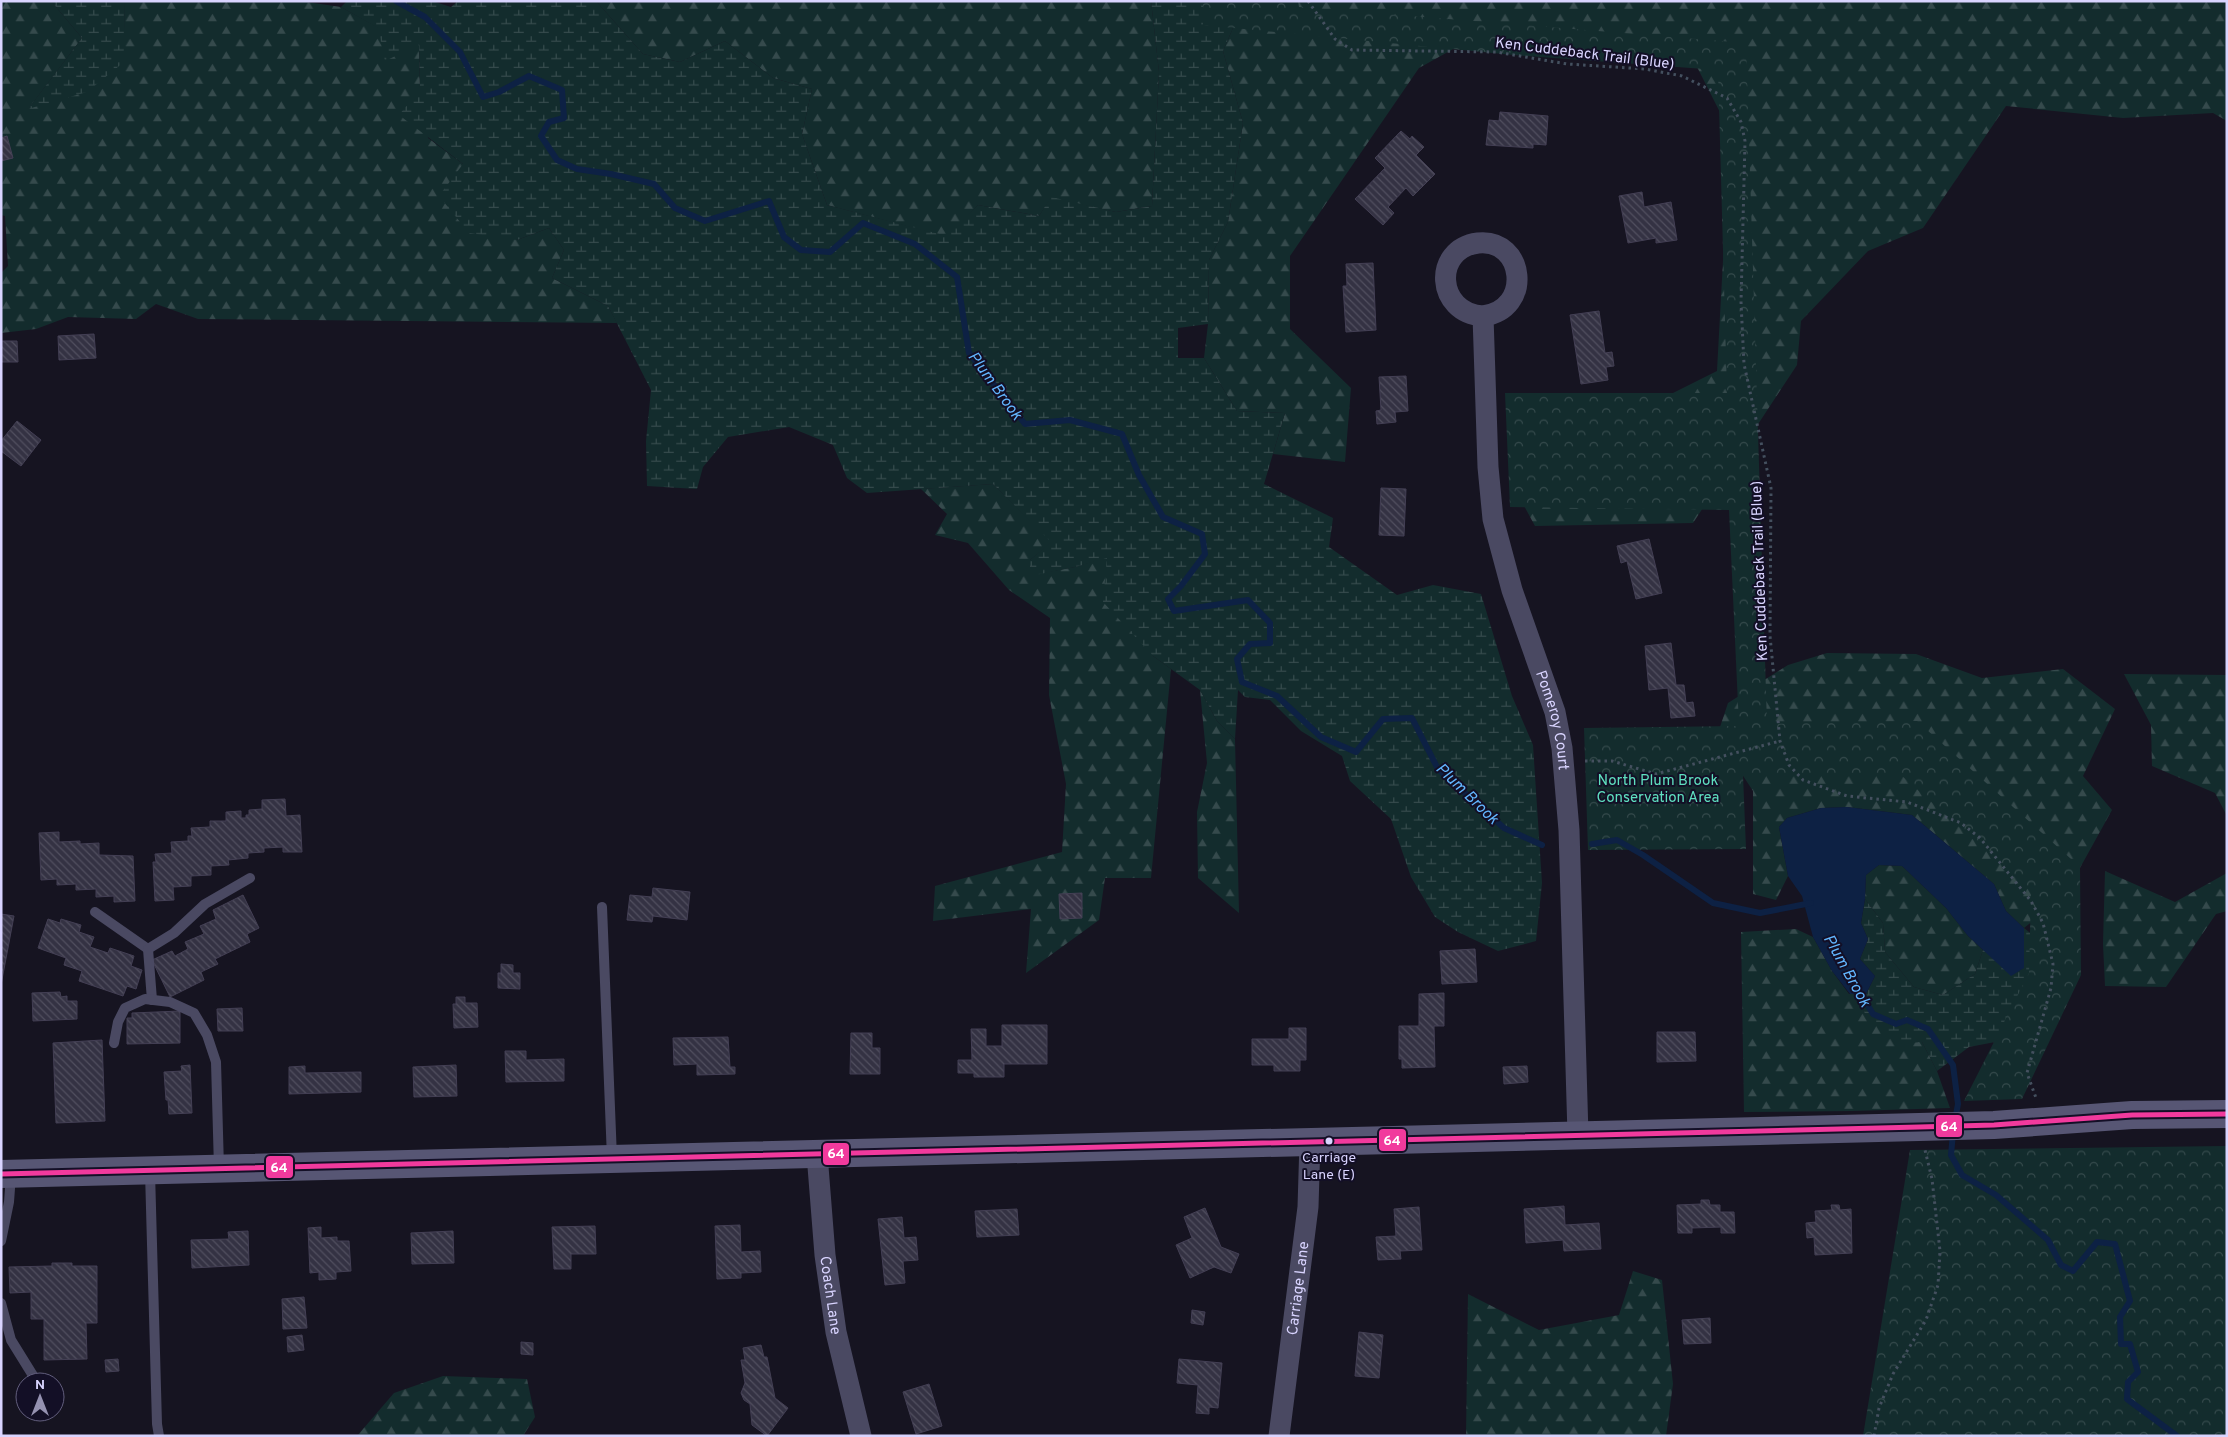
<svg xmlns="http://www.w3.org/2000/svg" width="2228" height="1437" font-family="Overpass,sans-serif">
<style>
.forest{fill:url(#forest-firs)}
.wetland{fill:url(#wetland-marsh)}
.park{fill:url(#park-crowns)}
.water{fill:#0d2144}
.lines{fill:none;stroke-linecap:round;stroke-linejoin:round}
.stream{stroke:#0d2144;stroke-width:6}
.building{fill:url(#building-back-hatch);stroke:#433f54}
.path{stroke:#44505f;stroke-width:3;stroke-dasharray:2.5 4;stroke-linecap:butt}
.lane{stroke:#4a4962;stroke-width:10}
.street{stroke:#4a4962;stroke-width:21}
.secondary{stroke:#575674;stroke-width:28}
.bus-1-casing{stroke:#130f26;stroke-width:9}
.bus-1{stroke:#f13a9d;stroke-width:5}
.bus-dot{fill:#d9d4ff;stroke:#130f26;stroke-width:2}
.labels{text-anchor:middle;stroke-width:4;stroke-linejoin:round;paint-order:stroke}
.bus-label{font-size:14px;fill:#d9d4ff;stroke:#130f26}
.street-label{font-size:15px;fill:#d9d4ff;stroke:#130f26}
.park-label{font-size:15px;fill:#5fe0c0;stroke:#130f26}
.water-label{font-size:16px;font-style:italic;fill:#62b6ff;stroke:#130f26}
.line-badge{stroke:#130f26;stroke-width:2}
.badge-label{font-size:14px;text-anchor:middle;font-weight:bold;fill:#fff}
</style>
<defs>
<pattern id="forest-firs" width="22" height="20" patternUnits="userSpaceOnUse" patternTransform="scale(1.25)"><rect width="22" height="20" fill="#132c2d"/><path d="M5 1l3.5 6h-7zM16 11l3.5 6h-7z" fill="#354a4c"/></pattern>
<pattern id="wetland-marsh" width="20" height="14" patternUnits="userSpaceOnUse" patternTransform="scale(1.25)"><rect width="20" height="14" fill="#132c2d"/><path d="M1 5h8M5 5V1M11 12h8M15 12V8" fill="none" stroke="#354a4c"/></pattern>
<pattern id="park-crowns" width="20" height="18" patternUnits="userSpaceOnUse" patternTransform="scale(1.25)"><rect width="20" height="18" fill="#132c2d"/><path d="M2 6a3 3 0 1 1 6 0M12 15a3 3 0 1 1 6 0" fill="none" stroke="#354a4c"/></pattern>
<pattern id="building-back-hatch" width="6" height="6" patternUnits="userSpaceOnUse" patternTransform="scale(1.25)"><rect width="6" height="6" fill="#343243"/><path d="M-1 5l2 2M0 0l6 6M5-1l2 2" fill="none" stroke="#514f5f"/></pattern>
</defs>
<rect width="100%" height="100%" fill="#161421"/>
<g class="forest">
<polygon points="1,1 51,1 82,38 29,108 123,62 125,1 300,1 341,7 379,28 419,44 420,89 428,138 463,164 517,240 549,228 564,250 552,278 608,306 617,323 198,319 156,304 136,319 68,317 36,329 1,333 1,273 8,266 5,216 1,215"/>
<polygon points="596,1 1151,1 1159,72 1152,206 1116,212 1051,198 1039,216 978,205 948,237 827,205 802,134 812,89 773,78 725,41 680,62 643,54"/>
<polygon points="1243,1 2227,1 2227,121 2213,113 2123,118 2006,106 1923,228 1868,251 1801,321 1797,365 1693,523 1535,526 1516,491 1629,415 1717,371 1730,132 1694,61 1464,43 1419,68 1290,256 1290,329 1351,388 1345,462 1273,454 1285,413 1237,411 1204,358 1208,324 1209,260 1228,222 1243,123 1223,51 1243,5"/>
<polygon points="993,484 1052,542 1030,560 1031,575 1075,567 1107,557 1153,656 1171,669 1151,878 1105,878 1099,920 1026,973 1031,909 933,921 935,886 1062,852 1066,784 1049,695 1050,618 1009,590 968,543 935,535 947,514 921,489"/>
<polygon points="1827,653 1916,654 1982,678 2063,669 2115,709 2083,776 2112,810 2065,895 2024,928 2006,911 1994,884 1912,815 1847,807 1821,808 1787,818 1779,827 1788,876 1776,900 1753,894 1753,791 1717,736 1728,703 1788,665"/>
<polygon points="2124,674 2227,675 2227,816 2215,793 2152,766 2151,725"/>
<polygon points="1200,690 1217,721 1235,739 1239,913 1198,878 1197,812 1207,763"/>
<polygon points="1879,865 1902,866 1946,908 1968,936 1983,950 1975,974 1943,995 1914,987 1885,952 1883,923 1865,899 1866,875"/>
<polygon points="2105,871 2175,902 2227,873 2227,911 2216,914 2166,987 2105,986 2103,944"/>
<polygon points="1796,929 1813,937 1832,971 1849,994 1866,994 1863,1011 1922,1042 1937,1071 1950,1108 1852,1111 1744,1112 1741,932"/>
<polygon points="1633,1271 1662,1280 1673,1384 1666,1436 1466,1436 1468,1294 1539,1330 1619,1315"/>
<polygon points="443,1376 527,1379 535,1417 523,1436 357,1436 394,1393"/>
</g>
<g class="wetland">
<polygon points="51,1 125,1 124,62 87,92 28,109 82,38"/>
<polygon points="347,1 432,1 451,7 458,1 596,1 643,54 680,62 725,41 773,78 812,89 802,134 827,205 947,236 978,205 1039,216 1051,197 1116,212 1152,206 1159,72 1151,1 1243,1 1243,5 1223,51 1243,123 1228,222 1209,260 1208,324 1178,328 1178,358 1204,358 1237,411 1285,413 1264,484 1333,518 1329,547 1397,595 1433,585 1481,594 1512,696 1533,745 1542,883 1536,941 1498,951 1458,932 1435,917 1411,877 1391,819 1350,781 1342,756 1301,731 1270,700 1245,697 1238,690 1235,739 1217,721 1200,690 1153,656 1103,602 1107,558 1075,567 1030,576 1030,560 1051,542 993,484 867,493 847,478 833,445 789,427 728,437 703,467 697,489 647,486 646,441 651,390 608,306 552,278 564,250 549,228 517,240 469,233 439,196 463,164 399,115 420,89 419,45 385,61 378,28 341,7"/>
<polygon points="1865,899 1883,923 1885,952 1914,987 1943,995 1975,974 1983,950 2024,928 2039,940 2016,1038 1969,1047 1937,1071 1922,1042 1897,1044 1863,1011 1866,994 1875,976 1860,959 1868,939 1861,923"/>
</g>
<g class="park">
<polygon points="1203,1 1298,1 1299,7 1746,43 1767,724 1917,721 2080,867 2081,975 2022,1099 1964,1101 2029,973 2031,891 1900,774 1743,775 1746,849 1588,850 1584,728 1739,726 1729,510 1510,507 1505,393 1727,393 1718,70 1514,55 1203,25"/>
<polygon points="2227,1146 2227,1436 1863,1436 1910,1150"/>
</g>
<polygon class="water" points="1847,807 1912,815 1994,884 2006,911 2024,928 2024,968 2011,976 1968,936 1946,908 1902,866 1879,865 1866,875 1865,899 1861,923 1868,939 1860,959 1875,976 1866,994 1850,994 1832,971 1813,937 1802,896 1788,876 1779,827 1787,818 1821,808"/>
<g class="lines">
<g class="stream">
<polyline points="396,1 425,17 460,52 483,97 499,92 529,76 562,90 564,118 549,122 541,136 557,160 577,169 611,174 654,184 675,208 705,221 769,201 784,237 801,250 830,252 863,223 915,244 957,277 969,353 1025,424 1070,420 1122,434 1139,475 1163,517 1202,534 1205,554 1181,586 1168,599 1174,611 1248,600 1270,623 1270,643 1250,644 1237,659 1242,682 1277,696 1321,737 1356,752 1383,719 1412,718 1438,769 1504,828 1542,845"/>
<polyline points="1592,844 1617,840 1643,855 1713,903 1760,913 1811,903"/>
<polyline points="1857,988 1873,1014 1896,1024 1907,1020 1928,1029 1953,1065 1958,1104 1955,1120"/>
<polyline points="1953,1133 1951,1155 1962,1175 1996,1195 2048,1240 2061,1265 2073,1271 2097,1242 2115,1244 2130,1301 2120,1317 2121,1344 2130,1344 2138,1372 2128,1382 2127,1399 2177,1436"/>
</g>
</g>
<g class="building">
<polygon points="1500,112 1548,116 1546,145 1533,144 1533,148 1486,145 1489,120 1499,121"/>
<polygon points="1401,131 1410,139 1412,136 1424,147 1416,155 1435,174 1413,196 1406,188 1388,207 1394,213 1383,225 1355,199 1385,168 1375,158"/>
<polygon points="7,136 13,158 1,161 1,138"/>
<polygon points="1642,192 1644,207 1671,202 1677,240 1656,243 1656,238 1628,243 1619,196"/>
<polygon points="1373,263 1376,330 1346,332 1343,286 1347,286 1346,264"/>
<polygon points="1599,311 1605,353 1612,352 1614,366 1606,367 1608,380 1581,384 1570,315"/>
<polygon points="94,334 96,358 59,360 58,336"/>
<polygon points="1,341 17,341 18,362 1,362"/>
<polygon points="1406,376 1408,411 1395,412 1396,422 1377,424 1376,411 1381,410 1379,377"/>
<polygon points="17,421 41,440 21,466 1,451 1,441"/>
<polygon points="1381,488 1406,489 1404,536 1379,535"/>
<polygon points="1649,539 1662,593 1636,599 1627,561 1621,563 1617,546"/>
<polygon points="1671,643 1676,685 1684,685 1686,703 1693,702 1695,716 1671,718 1668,688 1649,690 1645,646"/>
<polygon points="285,799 286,816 300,815 302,852 283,852 283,847 264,848 264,852 248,853 248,858 228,860 229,865 211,866 211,875 191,876 191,886 173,887 174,900 155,901 153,862 156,862 155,854 172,853 171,842 188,841 188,836 192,836 191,828 210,827 210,821 226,821 226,812 241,811 241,818 246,818 246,815 249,815 249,810 262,809 262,800"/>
<polygon points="59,832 59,842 80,841 80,844 99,843 99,855 133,856 135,901 114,902 114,896 96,897 96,889 76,890 76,884 57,885 57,879 41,880 39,833"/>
<polygon points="653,888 690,892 687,920 653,916 652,922 627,920 630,895 652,897"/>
<polygon points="1082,893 1082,918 1060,919 1059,894"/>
<polygon points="243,895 259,928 247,934 250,942 215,959 218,964 201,972 204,980 170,997 152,960 172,951 175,956 188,949 185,942 204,934 200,926 216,919 213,910"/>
<polygon points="1,914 14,916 1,985"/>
<polygon points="48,919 60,923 61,919 81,925 79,932 94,937 90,947 108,953 110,948 134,956 131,966 142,970 136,989 127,986 123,996 79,981 82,971 64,965 66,958 38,948"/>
<polygon points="1475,949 1477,982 1442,984 1440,951"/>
<polygon points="501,964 513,965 513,973 520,973 520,989 498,988 498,973 501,973"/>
<polygon points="60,992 61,997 67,996 67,1001 77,1001 77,1019 33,1021 32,993"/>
<polygon points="1444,993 1444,1026 1434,1026 1435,1067 1402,1068 1402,1059 1399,1059 1399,1026 1419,1026 1419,994"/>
<polygon points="456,997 465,997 465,1003 477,1003 478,1027 454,1028 453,1004 456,1004"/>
<polygon points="242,1008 243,1031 218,1031 217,1009"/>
<polygon points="180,1011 180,1043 127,1044 127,1018 132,1018 132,1013"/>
<polygon points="1002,1025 1047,1025 1047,1064 1004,1064 1004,1077 974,1077 974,1073 958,1073 958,1060 972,1060 971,1029 986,1029 986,1046 1002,1046"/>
<polygon points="1289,1028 1306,1028 1306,1060 1300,1060 1300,1071 1274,1071 1274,1065 1252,1065 1252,1039 1289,1039"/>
<polygon points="1657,1032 1695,1032 1696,1061 1657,1062"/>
<polygon points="851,1033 872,1033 872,1048 880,1048 880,1074 850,1074"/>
<polygon points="728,1037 730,1067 735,1067 735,1074 697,1075 697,1064 674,1065 673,1038"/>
<polygon points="102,1040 105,1121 56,1123 53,1043"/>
<polygon points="505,1051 526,1051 526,1060 564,1059 564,1081 506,1082"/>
<polygon points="190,1065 192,1113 169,1114 168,1100 166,1100 164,1072 182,1071 181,1066"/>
<polygon points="456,1065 457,1096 414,1097 413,1067"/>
<polygon points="305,1066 305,1073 361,1072 361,1092 289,1094 289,1067"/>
<polygon points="1527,1066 1528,1082 1504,1084 1503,1067"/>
<polygon points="1701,1200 1709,1200 1710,1205 1720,1205 1720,1212 1734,1212 1735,1233 1721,1233 1721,1227 1692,1228 1692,1233 1678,1233 1677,1205 1701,1204"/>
<polygon points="1831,1205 1839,1205 1840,1210 1851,1209 1852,1253 1815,1255 1814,1237 1807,1238 1806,1223 1816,1222 1815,1211 1832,1210"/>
<polygon points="1564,1206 1565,1225 1599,1223 1601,1249 1564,1251 1563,1240 1526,1243 1524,1209"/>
<polygon points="1419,1207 1422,1250 1400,1251 1401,1259 1378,1260 1376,1237 1396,1236 1394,1209"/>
<polygon points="1205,1208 1221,1247 1239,1254 1231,1273 1214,1267 1190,1278 1176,1245 1192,1238 1184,1217"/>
<polygon points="1017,1209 1019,1235 977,1237 975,1211"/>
<polygon points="902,1217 904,1238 916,1237 918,1260 903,1261 905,1283 885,1285 878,1219"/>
<polygon points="740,1225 741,1252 760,1251 761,1272 741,1273 741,1278 717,1279 715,1226"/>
<polygon points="595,1226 596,1254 571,1254 571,1269 554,1269 552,1227"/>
<polygon points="321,1227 321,1238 337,1237 337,1241 349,1241 351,1271 336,1272 336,1279 319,1280 319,1272 310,1273 308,1228"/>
<polygon points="248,1231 249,1265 192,1268 191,1240 229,1239 228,1232"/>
<polygon points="453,1231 454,1263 412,1264 411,1233"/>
<polygon points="52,1263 72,1263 72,1266 97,1266 97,1323 86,1323 87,1359 44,1360 44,1319 31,1319 31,1292 10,1293 9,1267 52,1266"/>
<polygon points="304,1297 307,1328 283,1329 282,1299"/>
<polygon points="1192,1310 1205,1312 1203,1325 1191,1323"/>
<polygon points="1710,1318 1711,1343 1684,1344 1682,1320"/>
<polygon points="1359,1332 1383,1335 1379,1378 1355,1376"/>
<polygon points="302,1335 304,1350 288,1352 287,1337"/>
<polygon points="521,1342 533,1343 533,1355 521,1354"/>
<polygon points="761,1345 764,1357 767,1357 775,1398 788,1408 767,1436 752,1425 750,1404 744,1400 741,1393 745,1383 741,1360 745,1360 743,1348"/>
<polygon points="118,1359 119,1371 106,1372 105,1360"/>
<polygon points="1179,1359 1222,1363 1218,1408 1209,1407 1209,1414 1196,1413 1198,1385 1177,1383"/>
<polygon points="929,1384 942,1426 916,1434 903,1392"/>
</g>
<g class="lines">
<g class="path">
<polyline points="1308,1 1335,39 1352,50 1496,52 1567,64 1645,69 1682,76 1727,98 1741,122 1745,141 1741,302 1744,364 1771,488 1770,636 1780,741 1789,765 1803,780 1847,796 1907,802 1961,823 1980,838 2031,901 2043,923 2053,964 2051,988 2027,1073 2036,1098"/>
<polyline points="1585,761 1612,761 1656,774 1780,741"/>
<polyline points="1874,1436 1879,1408 1893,1374 1926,1320 1938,1285 1940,1251 1932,1179 1925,1150"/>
</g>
<g class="lane">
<polyline points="602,907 612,1158"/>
<polyline points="95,912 148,949"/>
<polyline points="152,1000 148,949 174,933 205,904 250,878"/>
<polyline points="114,1043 118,1022 125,1008 145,999 170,1002 194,1013 207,1035 216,1062 219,1168"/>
<polyline points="150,1172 157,1424 159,1436"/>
<polyline points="1,1241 9,1202 11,1175"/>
<polyline points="1,1303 11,1340 37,1382"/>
</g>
<g class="street">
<path id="s1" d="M 1483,316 C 1436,313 1432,249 1478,243 C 1525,238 1533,310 1483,316 L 1488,467 L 1493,519 L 1512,590 L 1555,712 L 1562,748 L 1569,830 L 1578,1135"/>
<path id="s2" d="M 817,1154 L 825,1255 L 836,1332 L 861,1436"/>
<path id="s3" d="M 1279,1436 L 1308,1207 L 1310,1141"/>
</g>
<polyline class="secondary" points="1,1174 1919,1127 1994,1125 2132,1115 2227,1114"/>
<g class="bus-1-casing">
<polyline id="bus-1" points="1,1174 1919,1127 1994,1125 2132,1115 2227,1114"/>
</g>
<use href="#bus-1" class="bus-1"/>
</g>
<circle class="bus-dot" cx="1329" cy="1141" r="4.5"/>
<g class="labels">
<g class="bus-label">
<text x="1329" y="1162">Carriage<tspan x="1329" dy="17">Lane (E)</tspan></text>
</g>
<g class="street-label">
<text transform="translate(1585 53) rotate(7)" y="5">Ken Cuddeback Trail (Blue)</text>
<text transform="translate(1759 571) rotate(-92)" y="5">Ken Cuddeback Trail (Blue)</text>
<text dy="5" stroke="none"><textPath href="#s1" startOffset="641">Pomeroy Court</textPath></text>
<text dy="5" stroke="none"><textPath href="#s3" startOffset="149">Carriage Lane</textPath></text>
<text dy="5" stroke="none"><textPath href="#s2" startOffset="142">Coach Lane</textPath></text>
</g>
<g class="park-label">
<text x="1658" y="785">North Plum Brook<tspan x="1658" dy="17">Conservation Area</tspan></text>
</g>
<g class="water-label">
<text transform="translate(996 385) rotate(54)" y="6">Plum Brook</text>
<text transform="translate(1468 793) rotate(44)" y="6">Plum Brook</text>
<text transform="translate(1848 970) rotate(61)" y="6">Plum Brook</text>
</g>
</g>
<g class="line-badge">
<rect x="1935" y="1114" width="28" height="24" rx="5" fill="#f13a9d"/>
<rect x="1378" y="1128" width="29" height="24" rx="5" fill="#f13a9d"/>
<rect x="822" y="1142" width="28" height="24" rx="5" fill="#f13a9d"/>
<rect x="265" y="1155" width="29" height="24" rx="5" fill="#f13a9d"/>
</g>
<g class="badge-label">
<text x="1949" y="1131">64</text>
<text x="1392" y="1145">64</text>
<text x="836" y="1158">64</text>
<text x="279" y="1172">64</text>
</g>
<rect width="2228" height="1437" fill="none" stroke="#d9d4ff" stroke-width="5"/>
<g transform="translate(40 1397)"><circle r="24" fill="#130f26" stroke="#625e7d"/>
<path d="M0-4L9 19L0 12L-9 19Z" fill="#9591b1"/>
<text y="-8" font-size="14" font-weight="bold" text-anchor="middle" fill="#d9d4ff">N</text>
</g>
</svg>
